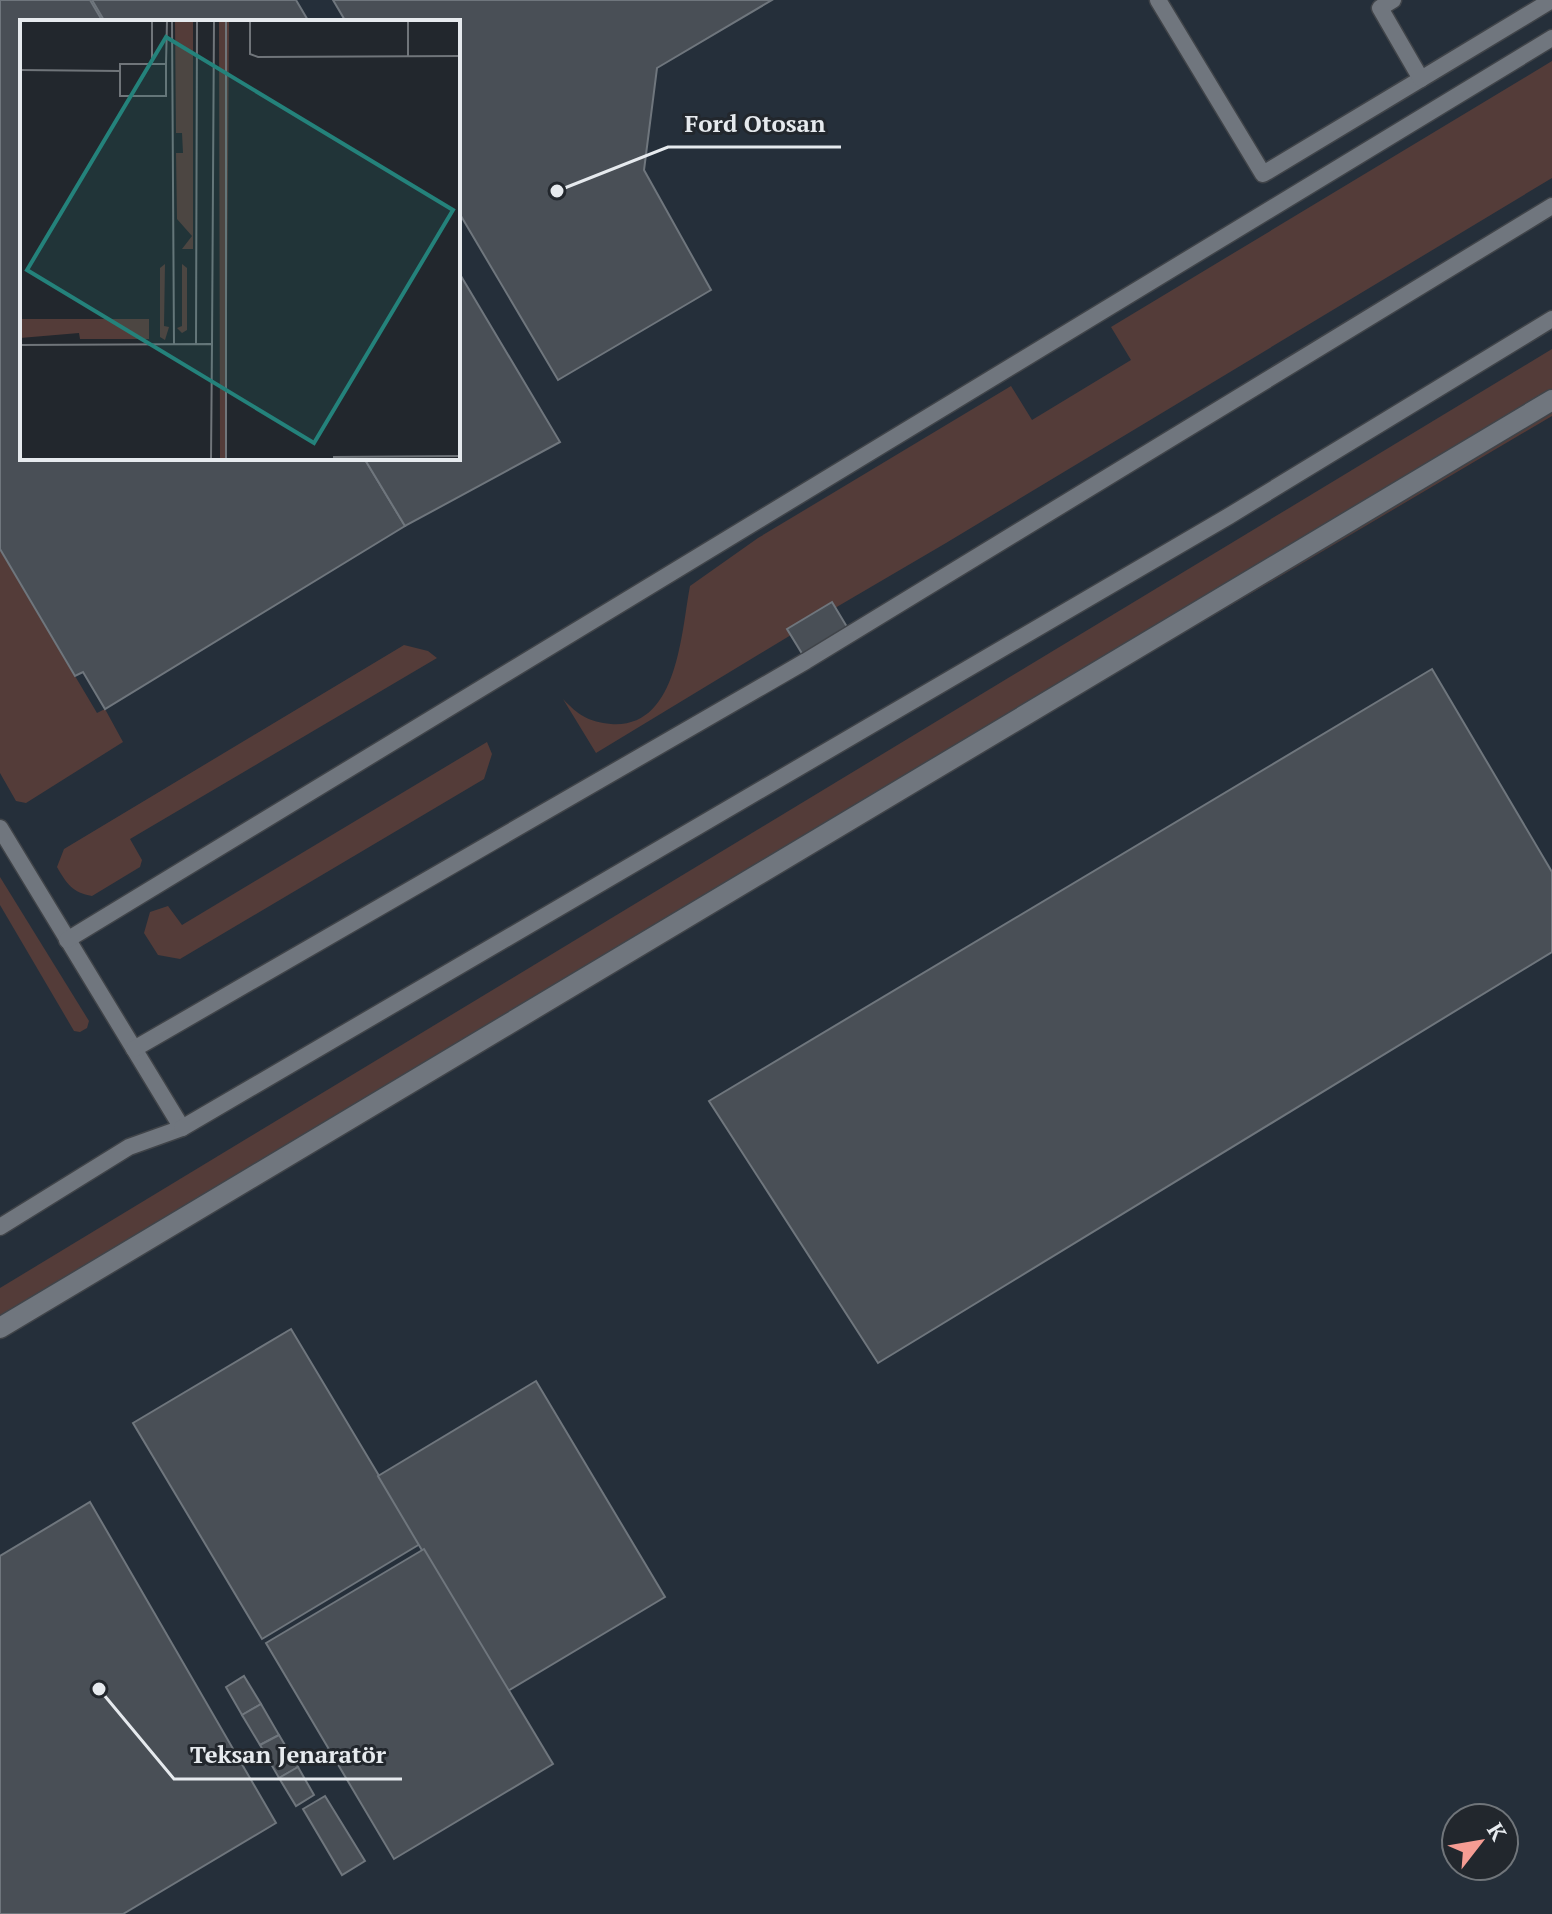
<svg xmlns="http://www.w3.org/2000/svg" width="1552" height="1914" font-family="'PT Serif',serif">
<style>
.built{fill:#252f3a;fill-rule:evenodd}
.green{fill:#543c39}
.building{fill:#494f56;stroke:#6f767d;stroke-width:2}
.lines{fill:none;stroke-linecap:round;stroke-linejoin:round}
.lane-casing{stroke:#404449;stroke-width:19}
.secondary-casing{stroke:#404449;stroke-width:23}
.lane{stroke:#70767e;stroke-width:16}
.secondary{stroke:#70767e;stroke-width:20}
.inset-road{fill:none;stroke:#70757a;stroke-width:2}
.view{fill:#24827b;fill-opacity:0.15;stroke:#24827b;stroke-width:4}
.inset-edge{fill:none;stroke:#e6eaee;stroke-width:4}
.leader{fill:none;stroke:#e6eaee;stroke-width:3}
.callout-dot{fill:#e6eaee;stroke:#22272d;stroke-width:3}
.callout-label{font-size:24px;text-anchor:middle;font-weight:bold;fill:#e6eaee;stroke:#22272d;stroke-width:6;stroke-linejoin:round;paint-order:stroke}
</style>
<rect width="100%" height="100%" fill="#22272d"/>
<path class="built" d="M 0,0 L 1552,0 L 1552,1914 L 0,1914 ZM 22,22 L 458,22 L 458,458 L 22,458 ZM 1456,1818 L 1504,1818 L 1504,1866 L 1456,1866 Z"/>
<g class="green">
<path d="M 1552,61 L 1552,178 L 946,543 L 835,608 L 787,629 L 791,635 L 596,753 L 563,699 C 578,715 589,722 611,724 C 678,729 681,633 690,586 L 758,538 L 1011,386 L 1032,420 L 1131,360 L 1111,327 Z"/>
<polygon points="1552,349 1552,416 0,1331 0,1288"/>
<polygon points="0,550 97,713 105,709 123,742 26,803 16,801 0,773"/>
<path d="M 404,645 L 428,651 L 437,658 L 130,839 L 142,860 L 140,867 L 92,896 C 73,893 66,883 57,867 L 64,849 Z"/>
<polygon points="487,742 492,754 484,779 180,959 158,955 144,933 150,912 168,906 182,925"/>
<polygon points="0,877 89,1021 87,1028 80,1032 74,1031 0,905"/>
</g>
<g class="building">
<polygon points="0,0 90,0 103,22 22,22 22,458 364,458 405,526 105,709 83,672 75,676 0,549"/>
<polygon points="92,0 296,0 309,22 105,22"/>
<polygon points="333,0 772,0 657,68 644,170 711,290 558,380 458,211 458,22 346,22"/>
<polygon points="458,271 560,442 405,526 364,458 458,458"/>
<polygon points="832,602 850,632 806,660 787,629"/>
<polygon points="1432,669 1552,872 1552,952 878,1363 709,1101"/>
<polygon points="291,1329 420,1544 262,1639 133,1423"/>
<polygon points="536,1381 665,1597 506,1692 378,1476"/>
<polygon points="90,1502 276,1823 123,1914 0,1914 0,1556"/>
<polygon points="424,1549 553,1764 394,1859 266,1643"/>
<polygon points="244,1676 261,1704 242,1715 226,1687"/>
<polygon points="261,1704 279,1735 260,1745 242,1715"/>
<polygon points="279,1735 298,1767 279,1778 260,1745"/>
<polygon points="298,1767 314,1795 296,1806 279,1778"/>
<polygon points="325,1796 365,1861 342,1875 303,1809"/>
</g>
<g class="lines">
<g class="lane-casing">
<g id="lane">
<polyline points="1158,0 1263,174 1421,79"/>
<polyline points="1393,0 1380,8 1421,79 1552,0"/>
<polyline points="0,828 182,1128 129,1147 0,1227"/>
<polyline points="67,940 1552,38"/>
<polyline points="134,1049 806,661 1552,206"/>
<polyline points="182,1128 1229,516 1552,319"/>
</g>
</g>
<g class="secondary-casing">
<polyline id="secondary" points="0,1328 1552,400"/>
</g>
<use href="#lane" class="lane"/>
<use href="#secondary" class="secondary"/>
</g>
<g transform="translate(20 20)">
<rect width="440" height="440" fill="#22272d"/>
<path d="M 155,1 L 173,1 L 173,229 L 162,229 L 172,216 L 157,199 L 156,133 L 163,133 L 162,113 L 156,113 ZM 199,1 L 209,1 L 206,439 L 200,439 ZM 145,244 L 144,306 L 149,307 L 145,320 L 140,317 L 140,248 ZM 162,244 L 167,248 L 167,310 L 162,313 L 157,308 L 162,306 ZM 0,299 L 129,299 L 129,319 L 60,319 L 59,313 L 0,318 Z" fill="#543c39"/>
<path class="inset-road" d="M 132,1 L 132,44 L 146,44 L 147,1M 152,1 L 154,325M 230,1 L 230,34 L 238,37 L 440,36M 388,36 L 388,1M 132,44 L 100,44 L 100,76 L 146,76 L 146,44M 0,50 L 100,51M 176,324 L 177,1M 192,324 L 194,1M 0,325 L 192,324 L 191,439M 313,437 L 440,436M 206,439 L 206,1"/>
<path class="view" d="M 146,17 L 433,190 L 294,423 L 7,250 Z"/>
<rect width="440" height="440" class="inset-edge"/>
</g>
<path class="leader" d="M557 191L668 147H841M99 1689L174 1779H402"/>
<g class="callout-dot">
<circle cx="557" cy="191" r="8"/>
<circle cx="99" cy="1689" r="8"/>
</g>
<g class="callout-label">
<text x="755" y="132">Ford Otosan</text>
<text x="288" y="1763">Teksan Jenaratör</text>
</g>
<g transform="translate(1480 1842) rotate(59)"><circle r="38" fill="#22272d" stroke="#70757a" stroke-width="2"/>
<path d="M0-6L14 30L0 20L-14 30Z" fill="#f59c93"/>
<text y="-12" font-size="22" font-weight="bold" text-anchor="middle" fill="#e6eaee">K</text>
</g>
</svg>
